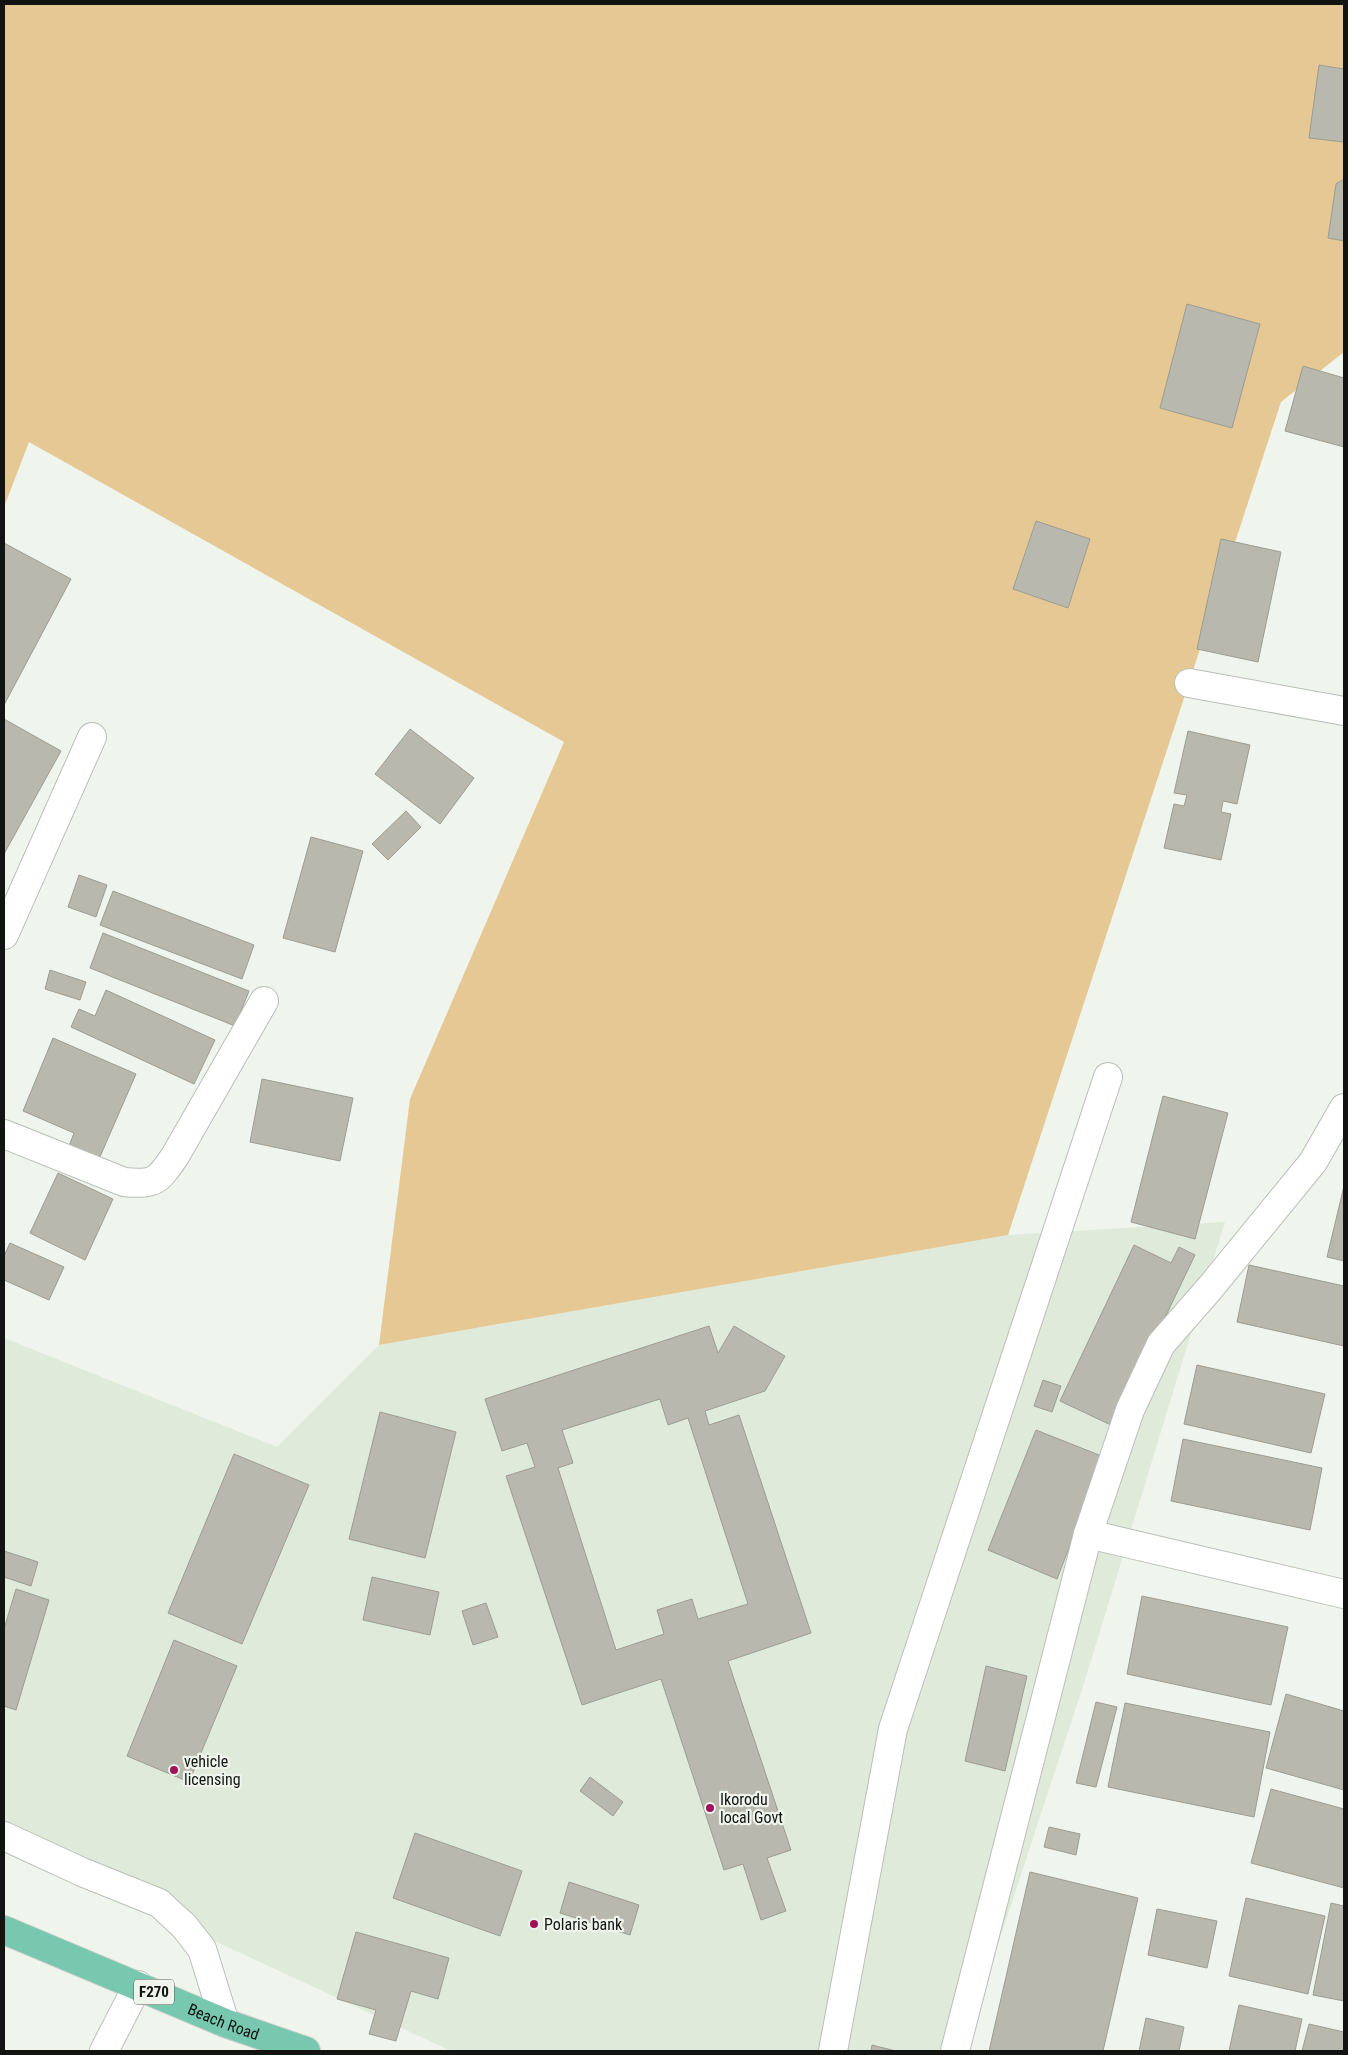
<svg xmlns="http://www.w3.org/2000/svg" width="1348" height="2055" font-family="'Roboto Condensed',sans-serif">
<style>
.built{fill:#dfeadb}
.green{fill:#e5c894}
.building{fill:#b8b8ae;stroke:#9c9c92;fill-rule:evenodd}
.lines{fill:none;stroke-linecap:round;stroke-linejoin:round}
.minor-casing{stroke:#b9bfb6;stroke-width:30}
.primary-casing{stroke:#d0d0cf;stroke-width:30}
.minor{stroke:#fff;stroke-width:28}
.primary{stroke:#78c8af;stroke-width:28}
.poi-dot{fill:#a0115a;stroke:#eff5ec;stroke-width:2}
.labels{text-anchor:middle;stroke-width:4.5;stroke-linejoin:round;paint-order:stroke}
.shield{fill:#eff5ec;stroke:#545853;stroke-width:1}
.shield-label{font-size:15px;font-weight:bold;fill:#121411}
.poi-label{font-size:16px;fill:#121411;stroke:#eff5ec;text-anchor:start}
.street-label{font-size:16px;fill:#121411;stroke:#eff5ec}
</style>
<rect width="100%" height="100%" fill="#eff5ec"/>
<polygon class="built" points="1225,1222 1086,1677 963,2051 451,2051 4,1843 4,1338 277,1447 379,1345 1008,1235"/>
<polygon class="green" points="4,4 1344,4 1344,352 1281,402 1008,1235 379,1345 410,1099 564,742 29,442 4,507"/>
<g class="building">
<polygon points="1319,65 1344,69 1344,142 1309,138"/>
<polygon points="1344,179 1344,241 1328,238 1336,184"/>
<polygon points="1187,304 1260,324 1232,428 1160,408"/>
<polygon points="1303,366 1344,378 1344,447 1285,431"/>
<polygon points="1036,521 1090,539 1068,608 1013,589"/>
<polygon points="1221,539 1281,552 1258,662 1197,649"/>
<polygon points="4,543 71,579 4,705"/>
<polygon points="4,719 61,751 4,854"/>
<polygon points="410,729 474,778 440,824 375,774"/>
<polygon points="1188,731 1250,745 1237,804 1223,801 1221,812 1231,814 1221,860 1164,848 1174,804 1184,806 1187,795 1174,793"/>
<polygon points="406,811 421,827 388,860 372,844"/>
<polygon points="311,837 363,851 335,952 283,938"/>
<polygon points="79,875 107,885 96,917 68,907"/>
<polygon points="113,891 254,945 242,979 100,925"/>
<polygon points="103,933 249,991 235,1026 90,968"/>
<polygon points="50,970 86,982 80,1000 45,989"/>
<polygon points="106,990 215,1040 194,1084 71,1027 79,1009 95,1016"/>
<polygon points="53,1038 136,1074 99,1159 69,1146 74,1133 23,1111"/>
<polygon points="262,1079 353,1098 340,1161 250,1142"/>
<polygon points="1163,1096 1228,1113 1195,1239 1131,1222"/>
<polygon points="58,1173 113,1199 85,1260 30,1233"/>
<polygon points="1344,1186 1344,1261 1327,1257"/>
<polygon points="10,1243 64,1267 49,1300 4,1280 4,1256"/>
<polygon points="1134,1245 1171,1263 1179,1247 1195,1255 1113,1426 1060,1401"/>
<polygon points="1249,1265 1344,1286 1344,1346 1237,1322"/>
<path d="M 709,1326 L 718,1353 L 734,1326 L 785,1356 L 765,1391 L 705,1411 L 709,1425 L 739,1415 L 811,1633 L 728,1661 L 791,1850 L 767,1858 L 786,1911 L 761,1920 L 743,1864 L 724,1870 L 661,1679 L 582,1705 L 506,1476 L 535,1467 L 527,1443 L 502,1451 L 485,1399 ZM 660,1399 L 668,1425 L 688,1418 L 748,1604 L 698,1619 L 692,1599 L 657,1610 L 664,1634 L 616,1650 L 558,1468 L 573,1463 L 562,1430 Z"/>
<polygon points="1197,1365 1325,1394 1311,1453 1184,1424"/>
<polygon points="1043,1380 1061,1386 1052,1412 1034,1406"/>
<polygon points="380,1412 456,1432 425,1558 349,1539"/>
<polygon points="1036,1430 1104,1457 1057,1579 988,1550"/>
<polygon points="1183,1439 1322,1468 1310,1530 1171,1501"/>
<polygon points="234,1454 309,1485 242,1644 168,1613"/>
<polygon points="4,1551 38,1562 31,1586 4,1577"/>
<polygon points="372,1577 439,1592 430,1635 363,1620"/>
<polygon points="16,1589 49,1600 16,1710 4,1706 4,1629"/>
<polygon points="1142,1596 1288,1627 1271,1705 1127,1674"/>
<polygon points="486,1603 498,1637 473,1645 462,1611"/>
<polygon points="174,1640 237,1666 189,1782 127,1756"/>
<polygon points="986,1666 1027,1676 1005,1771 965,1761"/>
<polygon points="1286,1694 1344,1711 1344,1790 1266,1768"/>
<polygon points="1096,1702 1117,1707 1096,1787 1076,1783"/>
<polygon points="1125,1703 1270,1732 1254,1817 1108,1787"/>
<polygon points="590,1777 623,1802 613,1816 580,1791"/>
<polygon points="1271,1789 1344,1809 1344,1888 1251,1863"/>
<polygon points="1049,1827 1080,1834 1076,1855 1044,1847"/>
<polygon points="415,1833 522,1871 500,1936 393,1898"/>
<polygon points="1030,1872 1138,1898 1103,2051 989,2051"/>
<polygon points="569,1882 639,1905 630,1935 560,1913"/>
<polygon points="1246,1898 1325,1916 1308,1994 1229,1976"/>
<polygon points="1331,1903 1344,1906 1344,2001 1313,1995"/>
<polygon points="1157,1909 1217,1921 1207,1968 1148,1955"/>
<polygon points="356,1932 449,1958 438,1999 411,1991 396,2041 369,2034 376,2010 337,1999"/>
<polygon points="1239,2005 1302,2019 1295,2051 1229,2051"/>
<polygon points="1146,2018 1184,2027 1179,2051 1139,2051"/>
<polygon points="1309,2024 1344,2032 1344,2051 1302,2051"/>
<polygon points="872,2045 896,2051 871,2051"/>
</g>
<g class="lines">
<g class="minor-casing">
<g id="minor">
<polyline points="1189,683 1344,711"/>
<polyline points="4,935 92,737"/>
<path d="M 4,1134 L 124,1182 C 155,1185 158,1181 175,1156 L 264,1001"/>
<polyline points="1088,1534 1344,1594"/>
<polyline points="4,1836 82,1872 159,1903 184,1926 202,1949 225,2023"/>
<polyline points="104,2051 138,1985"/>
<polyline points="833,2051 893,1729 1108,1077"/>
<polyline points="955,2051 1088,1534 1130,1410 1161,1344 1210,1288 1313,1162 1344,1108"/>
</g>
</g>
<g class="primary-casing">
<g id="primary">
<path id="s1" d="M 4,1930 L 225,2023 L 306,2051"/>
</g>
</g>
<use href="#minor" class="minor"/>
<use href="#primary" class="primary"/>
</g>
<g class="poi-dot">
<circle cx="174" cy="1770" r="5"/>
<circle cx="710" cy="1808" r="5"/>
<circle cx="534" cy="1924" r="5"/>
</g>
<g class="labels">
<rect class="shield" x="134" y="1979.5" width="40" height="25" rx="4"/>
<g class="shield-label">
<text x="154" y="1997">F270</text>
</g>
<g class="poi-label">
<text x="184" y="1767">vehicle<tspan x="184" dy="18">licensing</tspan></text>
<text x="720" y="1805">Ikorodu<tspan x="720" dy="18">local Govt</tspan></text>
<text x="544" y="1930">Polaris bank</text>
</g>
<g class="street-label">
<text dy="6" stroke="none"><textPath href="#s1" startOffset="238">Beach Road</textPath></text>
</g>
</g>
<rect width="1348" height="2055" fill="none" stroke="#121411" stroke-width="10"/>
</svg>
